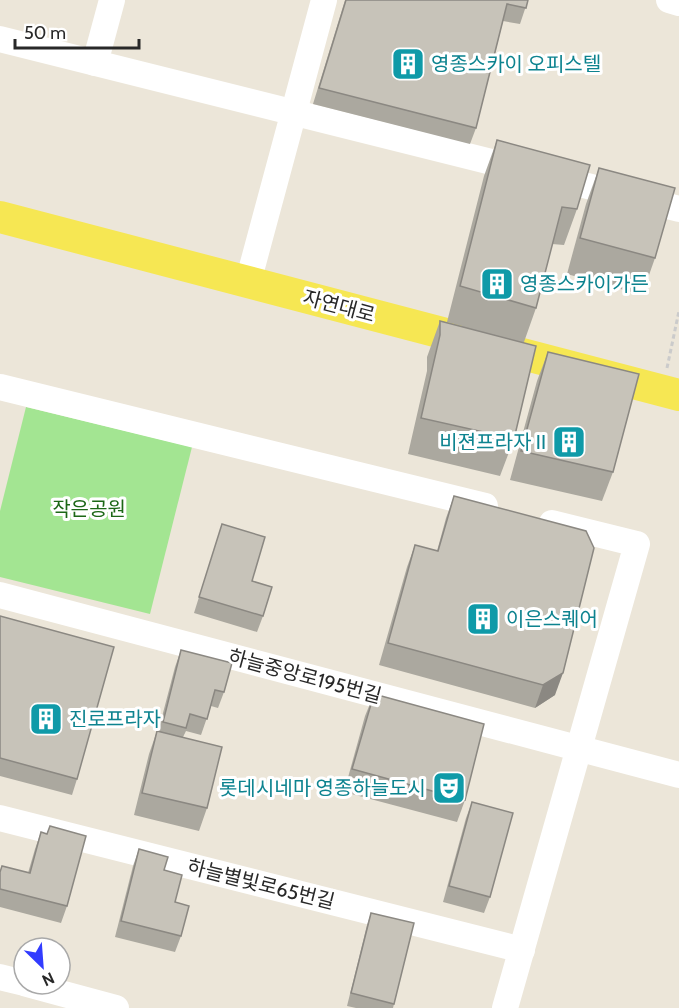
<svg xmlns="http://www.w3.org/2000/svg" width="679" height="1008" font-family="Cabin,'Noto Sans KR',sans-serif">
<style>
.green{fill:#a3e592}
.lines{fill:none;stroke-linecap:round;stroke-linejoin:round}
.path{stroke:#cbcbcb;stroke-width:3;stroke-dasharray:4.5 3;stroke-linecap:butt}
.minor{stroke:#fff;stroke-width:26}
.major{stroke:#f6e753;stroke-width:32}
.wall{fill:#aba89f}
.shaded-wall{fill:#8b8882}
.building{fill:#c7c3b9;stroke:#8b8882;stroke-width:1.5}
.labels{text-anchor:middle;stroke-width:6;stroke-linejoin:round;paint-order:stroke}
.culture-label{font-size:20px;fill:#0d838f;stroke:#fff;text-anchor:start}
.street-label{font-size:20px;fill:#282828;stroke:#fff}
.park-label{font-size:20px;fill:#1c6716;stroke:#fff}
</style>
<rect width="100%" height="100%" fill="#ece6d9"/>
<polygon class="green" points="26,407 192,447 150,614 0,577 0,511"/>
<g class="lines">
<polyline class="path" points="667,368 679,311"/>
<g class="minor">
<polyline points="669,0 679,3"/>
<polyline points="0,39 679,209"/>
<polyline points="95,63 112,0"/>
<polyline points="248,282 324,0"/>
<polyline points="0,387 485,506"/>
<polyline points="0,595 679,775"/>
<polyline points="0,818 522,950"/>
<polyline points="0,977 24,983"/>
<polyline points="27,984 116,1008"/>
<polyline points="505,1008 637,544 552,523"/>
</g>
<polyline class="major" points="0,217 679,395"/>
</g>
<g class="wall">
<polygon points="345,0 528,0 520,24 503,21 476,128 470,144 313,104"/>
<polygon points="497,140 577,209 564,245 552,244 536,308 524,342 514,439 500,476 408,454 427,371 427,357 440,321 462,326 447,322 484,176"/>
<polygon points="599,168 655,258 642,295 567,274 586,204"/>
<polygon points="548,352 613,472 602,501 510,480 537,381"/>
<polygon points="454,496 555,695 535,708 379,665 407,567 415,545 437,551 446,518"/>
<polygon points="222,524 252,581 263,616 257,632 194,613"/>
<polygon points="0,616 77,779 72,795 0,776"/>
<polygon points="181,650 224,692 218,708 211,706 201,735 186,731 183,737 207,808 199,831 134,815 149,754 157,731 158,732 175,667"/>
<polygon points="374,694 465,800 457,822 344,792 365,716"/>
<polygon points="472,802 490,897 484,913 443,902 466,818"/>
<polygon points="50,826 67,906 61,923 0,907 0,870 28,873 35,849 41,832 47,834"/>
<polygon points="139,849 164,870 175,902 181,936 175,952 115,937 133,866"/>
<polygon points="371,913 394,1004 393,1008 356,1008 347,1006 367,925"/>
</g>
<polygon class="shaded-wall" points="563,673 555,695 535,708 543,685"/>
<g class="building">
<polygon points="346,0 528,0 526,8 507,4 476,128 319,88"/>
<polygon points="497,140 590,165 577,209 562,207 536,308 460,286"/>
<polygon points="599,168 675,188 655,258 580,238"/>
<polygon points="440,321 536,346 514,439 421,418 440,335"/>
<polygon points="548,352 639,374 613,472 521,451"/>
<polygon points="454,496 586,531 594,548 563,673 543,685 388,643 415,545 438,551"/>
<polygon points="222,524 265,537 252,581 272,587 263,616 199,597"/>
<polygon points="0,616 114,647 77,779 0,758"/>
<polygon points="181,650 232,663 224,692 215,690 207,719 190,714 186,728 163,722"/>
<polygon points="374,694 484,724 465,800 352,769"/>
<polygon points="157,731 222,747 207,808 142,793"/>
<polygon points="472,802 513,813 490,897 449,886"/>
<polygon points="50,826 86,836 67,906 0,889 0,872 2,866 30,873 41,832 47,834"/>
<polygon points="139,849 168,857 164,870 182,875 175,902 189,906 181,936 121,921"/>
<polygon points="371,913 414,923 394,1004 351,993"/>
</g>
<defs>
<g id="building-square" transform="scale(1.725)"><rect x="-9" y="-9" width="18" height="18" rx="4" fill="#0f9aa8" stroke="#fff"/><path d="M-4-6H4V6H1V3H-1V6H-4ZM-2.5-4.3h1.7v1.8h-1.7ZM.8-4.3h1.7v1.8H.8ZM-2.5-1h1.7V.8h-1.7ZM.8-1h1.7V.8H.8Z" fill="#fff"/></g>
<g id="theatre-square" transform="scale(1.725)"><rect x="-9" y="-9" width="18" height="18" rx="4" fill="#0f9aa8" stroke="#fff"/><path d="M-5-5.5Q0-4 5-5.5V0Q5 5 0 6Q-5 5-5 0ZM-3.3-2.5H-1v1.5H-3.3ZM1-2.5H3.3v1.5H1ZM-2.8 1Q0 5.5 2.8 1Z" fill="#fff"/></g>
</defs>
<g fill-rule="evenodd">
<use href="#building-square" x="408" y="64"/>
<use href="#building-square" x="497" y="284"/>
<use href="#building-square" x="569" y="442"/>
<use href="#building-square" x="483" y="619"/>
<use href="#building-square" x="46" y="719"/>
<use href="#theatre-square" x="449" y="788"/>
</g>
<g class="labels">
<g class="culture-label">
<text x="431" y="71">영종스카이 오피스텔</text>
<text x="520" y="291">영종스카이가든</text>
<text x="546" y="449" text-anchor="end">비젼프라자 II</text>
<text x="506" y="626">이은스퀘어</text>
<text x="69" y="726">진로프라자</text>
<text x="426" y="795" text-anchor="end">롯데시네마 영종하늘도시</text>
</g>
<g class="street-label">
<text transform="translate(339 306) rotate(15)" y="7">자연대로</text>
<text transform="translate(305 676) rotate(15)" y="7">하늘중앙로195번길</text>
<text transform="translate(261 884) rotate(14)" y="7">하늘별빛로65번길</text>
</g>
<g class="park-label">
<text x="89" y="516">작은공원</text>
</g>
</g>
<g transform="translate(42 966) rotate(155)"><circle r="28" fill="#ffffff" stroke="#a9a9a9" stroke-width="1.5"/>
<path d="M0-4.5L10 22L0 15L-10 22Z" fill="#323cff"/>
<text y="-9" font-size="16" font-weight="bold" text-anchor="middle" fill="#282828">N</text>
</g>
<path d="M15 39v9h124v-9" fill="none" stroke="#282828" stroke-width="3"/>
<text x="24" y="39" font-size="18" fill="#282828" stroke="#ffffff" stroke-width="4.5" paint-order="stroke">50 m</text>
</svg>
